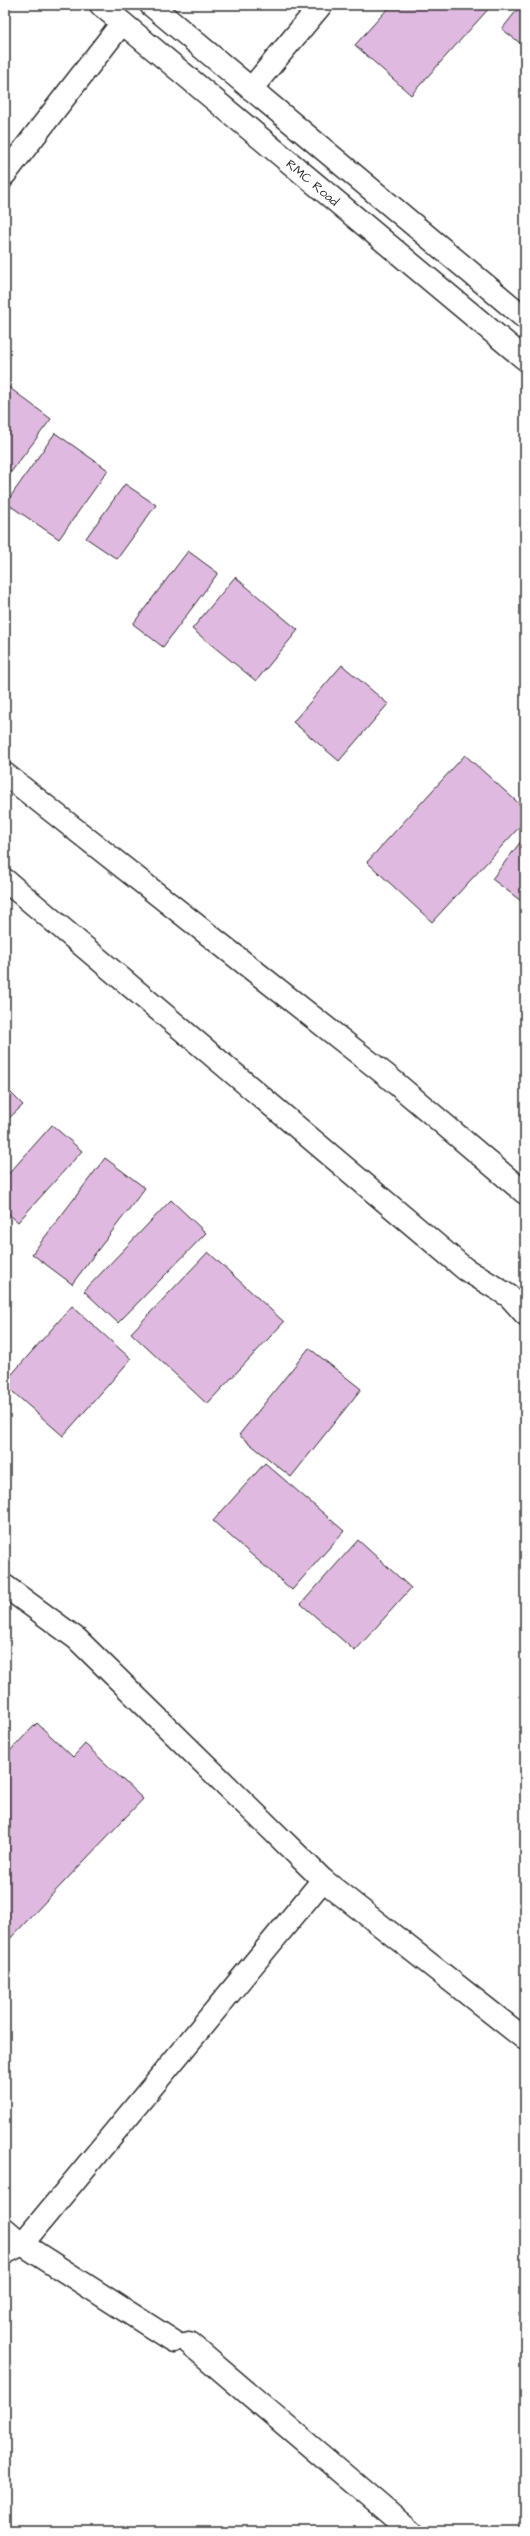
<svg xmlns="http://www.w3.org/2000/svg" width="530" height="2536" font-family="'Architects Daughter',sans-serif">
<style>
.building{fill:#e0b9e1;stroke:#2b2b2b}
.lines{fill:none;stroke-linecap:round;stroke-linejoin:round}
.minor-casing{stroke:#2b2b2b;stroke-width:25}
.minor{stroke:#fff;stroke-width:22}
.labels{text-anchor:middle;stroke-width:3;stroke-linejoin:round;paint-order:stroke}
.street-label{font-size:13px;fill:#2b2b2b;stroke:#fff}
</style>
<rect width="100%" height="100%" fill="#fff"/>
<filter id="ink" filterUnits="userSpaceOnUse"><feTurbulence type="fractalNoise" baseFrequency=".025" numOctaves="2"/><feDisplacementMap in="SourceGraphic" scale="8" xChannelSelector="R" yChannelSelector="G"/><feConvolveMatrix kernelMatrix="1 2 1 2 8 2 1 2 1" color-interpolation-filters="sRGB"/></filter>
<g filter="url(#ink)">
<g class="building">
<polygon points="391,5 492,5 411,95 355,45"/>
<polygon points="521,5 525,5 525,47 502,29"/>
<polygon points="5,179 13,184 5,196"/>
<polygon points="6,385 51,419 5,480 5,386"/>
<polygon points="55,433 108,470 59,539 6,503"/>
<polygon points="125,484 156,505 117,559 86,538"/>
<polygon points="188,551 218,573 163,647 133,624"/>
<polygon points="235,577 298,630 256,681 192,629"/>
<polygon points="342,665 388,704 339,761 293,722"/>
<polygon points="465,755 525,809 525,821 432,922 367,862"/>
<polygon points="525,836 525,904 492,879"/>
<polygon points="5,1087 23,1105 5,1122"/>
<polygon points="52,1125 82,1151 18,1222 5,1211 5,1178"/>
<polygon points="105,1158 145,1188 72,1284 32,1254"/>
<polygon points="171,1200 206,1233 118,1323 84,1291"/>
<polygon points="208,1252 284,1322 207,1404 131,1333"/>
<polygon points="72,1306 131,1359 63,1436 5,1385 5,1382"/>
<polygon points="309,1348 361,1389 291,1477 239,1435"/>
<polygon points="265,1463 344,1531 292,1590 213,1521"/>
<polygon points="358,1540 411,1588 355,1651 301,1604"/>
<polygon points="37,1723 73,1757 85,1744 143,1799 5,1944 5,1756"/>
</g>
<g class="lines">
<g class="minor-casing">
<g id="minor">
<polyline points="101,5 525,359"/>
<polyline points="151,5 525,318"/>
<polyline points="251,89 321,5"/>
<polyline points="5,174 122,23"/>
<polyline points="5,774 386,1075 525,1193"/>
<polyline points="5,880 465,1269 509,1296 525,1314"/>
<polyline points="5,1586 77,1639 323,1880 525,2039"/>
<polyline points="5,2229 22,2244 173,2341"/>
<polyline points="5,2253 22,2244 323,1880"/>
<polyline points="189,2343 410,2531"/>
</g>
</g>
<use href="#minor" class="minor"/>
</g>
</g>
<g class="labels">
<g class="street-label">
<text transform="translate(313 182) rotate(40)" y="5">RMC Road</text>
</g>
</g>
<rect width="530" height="2536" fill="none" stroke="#fff" stroke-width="20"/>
<rect x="10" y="10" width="510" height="2516" fill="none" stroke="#2b2b2b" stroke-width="1.5" filter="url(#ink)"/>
</svg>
